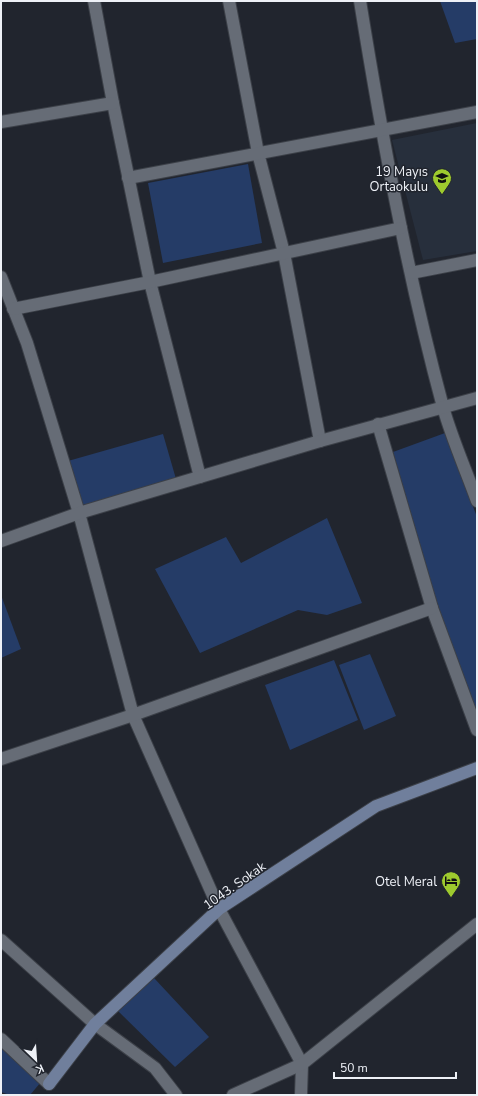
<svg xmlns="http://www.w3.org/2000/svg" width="478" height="1096" font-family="'Nunito Sans',sans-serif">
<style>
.built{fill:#272f3c}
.green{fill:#253c67}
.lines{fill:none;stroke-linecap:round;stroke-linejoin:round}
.street-casing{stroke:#3c4048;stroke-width:14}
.secondary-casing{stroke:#3c4048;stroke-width:14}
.street{stroke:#666c76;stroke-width:12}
.secondary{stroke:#707f9c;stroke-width:12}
.labels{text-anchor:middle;stroke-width:3;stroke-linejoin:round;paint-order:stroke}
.poi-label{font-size:13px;fill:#eef1f7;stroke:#21252e;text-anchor:end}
.street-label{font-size:13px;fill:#eef1f7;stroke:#21252e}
</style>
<rect width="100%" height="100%" fill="#21252e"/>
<polygon class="built" points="477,123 477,251 423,260 392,140"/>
<g class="green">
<polygon points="440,1 477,1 477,39 455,43"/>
<polygon points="248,164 262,243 163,263 148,183"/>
<polygon points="445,433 477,517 477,716 438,606 393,452"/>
<polygon points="163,434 176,479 82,510 68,461"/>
<polygon points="327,518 362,603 327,615 298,610 200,653 155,569 226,537 241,563"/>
<polygon points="1,595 21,649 1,658"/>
<polygon points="370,654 396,716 364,730 339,665"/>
<polygon points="334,660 358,720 290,750 265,685"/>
<polygon points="154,978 209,1037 175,1067 118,1011"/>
<polygon points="1,1044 41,1082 30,1095 10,1095 1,1092"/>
</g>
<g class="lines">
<g class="street-casing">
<g id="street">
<polyline points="94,1 113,103 150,282 200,477"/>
<polyline points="229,1 258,153 284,253 320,441"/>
<path d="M 360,1 C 382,137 407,273 443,407 C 452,439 466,470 477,501"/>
<polyline points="1,122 113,103"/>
<polyline points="128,178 477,112"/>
<polyline points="411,273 477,260"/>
<polyline points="1,277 27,343 79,513 133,715 219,909 302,1064 301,1095"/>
<polyline points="13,309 150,282 401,228"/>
<polyline points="378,424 432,608 477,730"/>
<polyline points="1,541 79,513 320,441 477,398"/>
<polyline points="1,759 133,715 432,608"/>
<polyline points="1,940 95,1024 155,1068 176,1095"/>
<polyline points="1,1039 49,1084"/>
<polyline points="233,1095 302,1064 477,924"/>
</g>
</g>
<g class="secondary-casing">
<polyline id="secondary" points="49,1084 95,1024 219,909 376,806 477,768"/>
</g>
<use href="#street" class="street"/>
<use href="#secondary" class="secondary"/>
</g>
<defs>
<g id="school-pin" transform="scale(1)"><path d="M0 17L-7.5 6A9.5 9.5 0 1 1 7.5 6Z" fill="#9eca2e" stroke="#21252e"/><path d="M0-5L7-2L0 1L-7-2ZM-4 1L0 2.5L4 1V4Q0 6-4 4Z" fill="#111"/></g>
<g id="hotel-pin" transform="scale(1)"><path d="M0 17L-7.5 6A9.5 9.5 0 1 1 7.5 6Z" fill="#9eca2e" stroke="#21252e"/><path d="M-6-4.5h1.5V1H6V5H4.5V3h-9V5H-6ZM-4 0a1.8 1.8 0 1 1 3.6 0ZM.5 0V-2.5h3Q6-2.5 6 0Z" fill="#111"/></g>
</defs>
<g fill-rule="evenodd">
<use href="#school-pin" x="442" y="178"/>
<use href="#hotel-pin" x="451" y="881"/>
</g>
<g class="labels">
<g class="poi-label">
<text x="428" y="176">19 Mayıs<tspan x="428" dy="15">Ortaokulu</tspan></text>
<text x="437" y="886">Otel Meral</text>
</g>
<g class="street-label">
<text transform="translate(234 885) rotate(-35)" y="5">1043. Sokak</text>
</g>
</g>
<rect width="478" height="1096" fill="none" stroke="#eef1f7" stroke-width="4"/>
<g transform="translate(36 1060) rotate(155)" stroke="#21252e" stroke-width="3" paint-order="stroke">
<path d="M0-3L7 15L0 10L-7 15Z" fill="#eef1f7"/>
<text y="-6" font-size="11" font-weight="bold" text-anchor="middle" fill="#eef1f7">K</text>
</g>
<path d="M334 1072v6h122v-6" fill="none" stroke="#eef1f7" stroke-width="2"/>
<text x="340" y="1072" font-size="12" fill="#eef1f7" stroke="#21252e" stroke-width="3" paint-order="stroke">50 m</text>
</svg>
